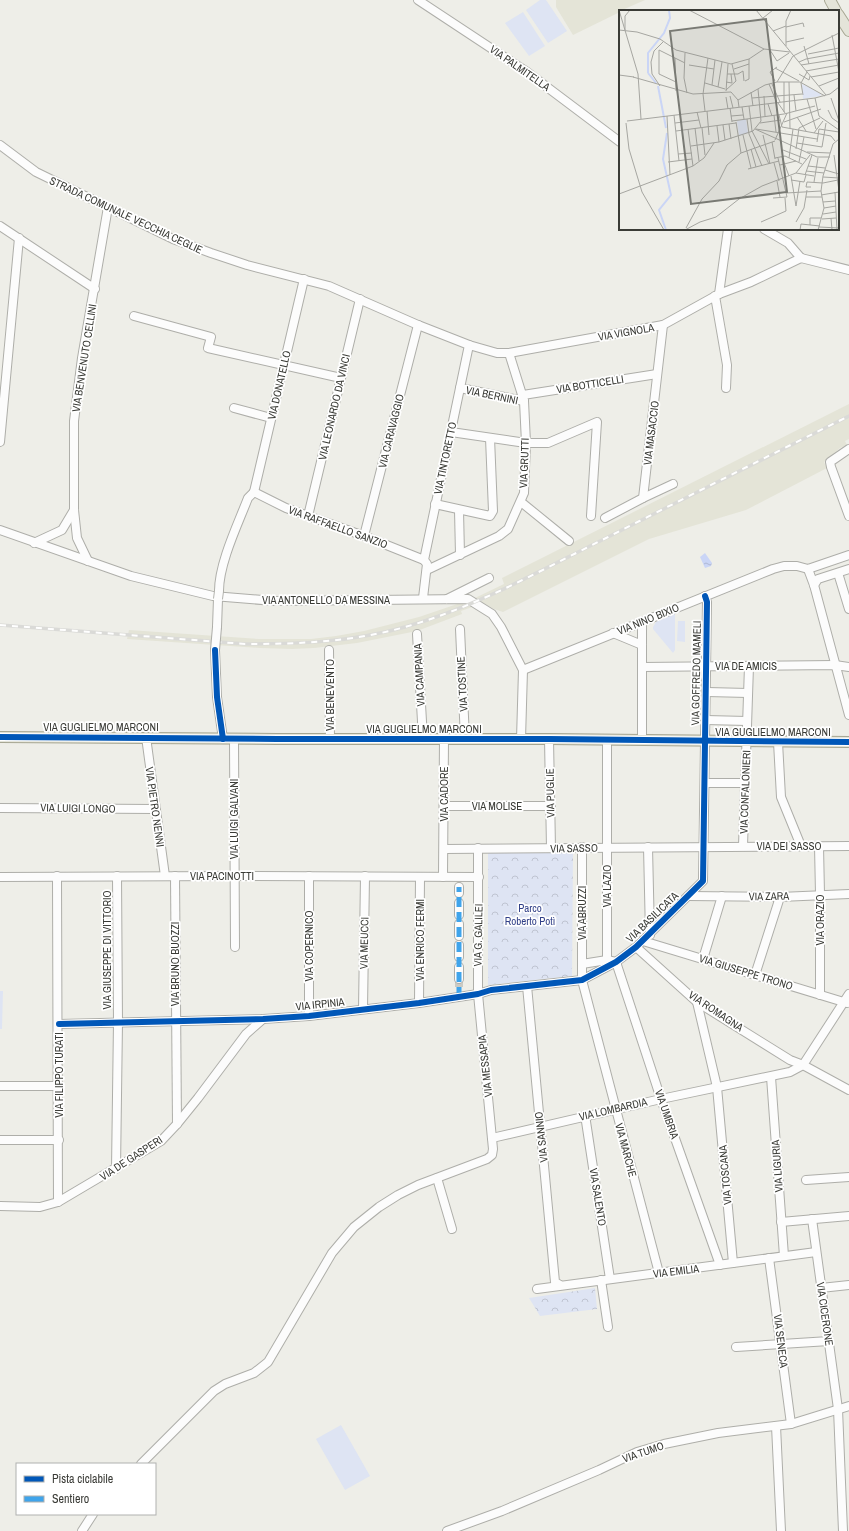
<svg xmlns="http://www.w3.org/2000/svg" width="849" height="1531" font-family="'Archivo Narrow',sans-serif">
<style>
.built{fill:#e4e4d7}
.green{fill:#dee4f3}
.forest{fill:url(#forest-crowns)}
.water{fill:url(#water-ripples)}
.lines{fill:none;stroke-linecap:round;stroke-linejoin:round}
.minor-tunnel{stroke:#cacac4;stroke-width:8;stroke-dasharray:8 4;stroke-linecap:butt}
.minor-casing{stroke:#aeaea9;stroke-width:10}
.major-casing{stroke:#a6a692;stroke-width:12}
.minor{stroke:#fcfcfc;stroke-width:8}
.major{stroke:#e4e4d9;stroke-width:10}
.rail-casing{stroke:#dadad7;stroke-width:3.5}
.rail{stroke:#fff;stroke-width:2;stroke-dasharray:6;stroke-linecap:butt}
.minor-bridge-casing{stroke:#aeaea9;stroke-width:10;stroke-linecap:butt}
.minor-bridge{stroke:#fcfcfc;stroke-width:8}
.quiet{stroke:#3fa4eb;stroke-width:5;stroke-dasharray:10 5;stroke-linecap:butt}
.cycleway-casing{stroke:#fff;stroke-width:8}
.cycleway{stroke:#0057b8;stroke-width:6}
.labels{text-anchor:middle;stroke-width:3.5;stroke-linejoin:round;paint-order:stroke}
.street-label{font-size:11px;fill:#3a3b36;stroke:#fff}
.park-label{font-size:11px;fill:#303f87;stroke:#fff}
.inset-river{fill:none;stroke:#cad5f6;stroke-width:2}
.inset-road{fill:none;stroke:#a6a6a1;stroke-width:1}
.view{fill:#797a74;fill-opacity:0.15;stroke:#797a74;stroke-width:2}
.inset-edge{fill:none;stroke:#3a3b36;stroke-width:2}
</style>
<defs>
<pattern id="forest-crowns" width="20" height="18" patternUnits="userSpaceOnUse"><rect width="20" height="18" fill="#dee4f3"/><path d="M2 6a3 3 0 1 1 6 0M12 15a3 3 0 1 1 6 0" fill="none" stroke="#bfc4d1"/></pattern>
<pattern id="water-ripples" width="26" height="14" patternUnits="userSpaceOnUse"><rect width="26" height="14" fill="#cad5f6"/><path d="M2 4q2-2 4 0t4 0M15 11q2-2 4 0t4 0" fill="none" stroke="#aeb8d4"/></pattern>
</defs>
<rect width="100%" height="100%" fill="#eeeee8"/>
<g class="built">
<polygon points="556,0 645,0 620,11 620,12 573,35 556,7"/>
<polygon points="849,404 849,439 845,441 847,445 840,448 824,462 827,468 746,510 649,539 503,612 494,609 483,603 461,611 462,614 417,631 357,643 314,648 292,649 260,648 127,639 129,630 259,639 311,639 336,636 364,631 419,617 475,598 504,584 502,578"/>
</g>
<g class="green">
<polygon points="540,0 546,0 567,31 548,43 526,10"/>
<polygon points="523,12 545,46 529,56 505,23"/>
<polygon points="673,613 675,614 675,650 673,653 653,629 653,627 656,622"/>
<polygon points="678,621 685,621 685,642 677,641"/>
<polygon points="0,991 3,991 2,1029 0,1029"/>
<polygon points="341,1425 370,1476 345,1490 316,1439"/>
</g>
<g class="forest">
<polygon points="488,852 573,852 572,976 488,985"/>
<polygon points="595,1288 597,1309 540,1316 529,1298"/>
</g>
<polygon class="water" points="705,553 712,563 711,566 705,568 700,557"/>
<g class="lines">
<polyline class="minor-tunnel" points="459,979 459,987"/>
<g class="minor-casing">
<g id="minor">
<polyline points="418,0 527,72 620,142"/>
<polyline points="0,145 36,172 173,239 211,253 247,265 329,286 418,325 469,345 497,353 509,353 663,325 719,294 751,282 801,258"/>
<polyline points="0,226 95,289"/>
<polyline points="764,229 788,243 801,258"/>
<polyline points="801,258 849,270"/>
<polyline points="719,294 728,229"/>
<polyline points="715,296 727,365 726,388"/>
<polyline points="134,316 211,337 208,348 341,378"/>
<polyline points="460,388 524,401"/>
<polyline points="523,395 657,374"/>
<polyline points="234,408 271,418"/>
<polyline points="451,432 526,443 548,443 597,422 591,516"/>
<polyline points="0,442 19,238"/>
<polyline points="849,449 830,462 831,467 849,516"/>
<polyline points="254,492 304,279"/>
<polyline points="254,492 286,508 364,536 424,560"/>
<polyline points="643,498 673,484"/>
<polyline points="521,502 569,541"/>
<polyline points="435,504 490,516 493,511 490,438"/>
<polyline points="459,510 460,555"/>
<polyline points="308,516 360,299"/>
<polyline points="605,518 643,498 663,325"/>
<polyline points="0,530 131,576 213,596 274,601 468,599 492,614 501,627 523,670 521,739"/>
<polyline points="364,536 418,325"/>
<polyline points="34,543 62,530 74,510"/>
<polyline points="88,561 77,538 74,510 74,421 82,358 108,207"/>
<polyline points="808,569 814,585 849,715"/>
<polyline points="427,570 499,536 508,529 524,493 526,443 524,401 509,353"/>
<polyline points="838,573 849,609"/>
<polyline points="814,585 818,579 849,569"/>
<path d="M 219,591 C 219,563 238,524 248,498 L 254,492"/>
<polyline points="423,598 427,564 424,560 469,345"/>
<polyline points="447,599 489,578"/>
<polyline points="217,627 218,599"/>
<polyline points="460,629 465,739"/>
<polyline points="613,633 642,645"/>
<polyline points="417,634 423,739"/>
<polyline points="215,650 217,697 223,739"/>
<polyline points="329,650 330,739"/>
<polyline points="642,667 835,665 849,667"/>
<polyline points="523,670 773,569 784,566 797,566 808,569 849,555"/>
<polyline points="707,692 748,693"/>
<polyline points="706,720 747,721"/>
<polyline points="146,737 165,876"/>
<polyline points="234,739 235,947"/>
<polyline points="549,739 551,848"/>
<polyline points="607,740 607,960"/>
<polyline points="642,740 642,622"/>
<polyline points="778,742 781,797 801,846"/>
<polyline points="705,783 745,783"/>
<polyline points="444,806 551,806"/>
<polyline points="0,808 155,809"/>
<polyline points="743,846 749,666"/>
<polyline points="819,846 820,894 820,995"/>
<polyline points="582,847 582,980 659,1273"/>
<polyline points="648,847 650,935"/>
<polyline points="444,849 849,846"/>
<polyline points="57,876 58,1202"/>
<polyline points="175,876 177,1124"/>
<polyline points="0,877 234,876 479,877"/>
<polyline points="443,877 444,739"/>
<polyline points="459,893 459,887"/>
<polyline points="688,896 780,897 849,894"/>
<polyline points="459,915 459,903"/>
<polyline points="459,936 459,924"/>
<polyline points="643,941 847,1003"/>
<polyline points="459,945 459,957"/>
<polyline points="636,947 697,1002 790,1060 803,1065 849,1090"/>
<polyline points="703,959 722,896"/>
<polyline points="582,964 607,960 616,962 661,1099 720,1265"/>
<polyline points="755,975 780,897"/>
<polyline points="459,979 459,967"/>
<polyline points="527,986 555,1282 560,1285"/>
<polyline points="697,1002 717,1087 733,1263"/>
<polyline points="419,1003 420,877"/>
<polyline points="363,1009 365,876"/>
<polyline points="309,1016 309,876"/>
<polyline points="59,1024 263,1019 309,1016 419,1003 478,994 491,990 582,980 616,962 636,947 703,881 707,602 705,596"/>
<polyline points="771,1077 784,1256"/>
<polyline points="0,1086 58,1086"/>
<polyline points="585,1115 610,1279"/>
<polyline points="492,1138 661,1099 790,1072 803,1065 849,994"/>
<polyline points="0,1140 59,1140"/>
<polyline points="116,1169 118,1022 117,876"/>
<polyline points="437,1178 452,1229"/>
<polyline points="806,1180 849,1177"/>
<polyline points="0,1206 40,1207 58,1202 161,1141 177,1124 198,1098 246,1034 263,1019"/>
<polyline points="812,1219 838,1409 843,1531"/>
<polyline points="781,1222 849,1216"/>
<polyline points="769,1258 791,1424"/>
<polyline points="601,1280 608,1327"/>
<polyline points="821,1288 849,1285"/>
<polyline points="537,1289 816,1252"/>
<polyline points="736,1347 829,1341"/>
<polyline points="776,1426 781,1531"/>
<polyline points="141,1464 214,1391 225,1384 254,1373 268,1362 332,1253 354,1227 379,1207 398,1195 418,1185 487,1159 492,1155 493,1149 478,994 478,848"/>
<polyline points="82,1531 93,1514"/>
<polyline points="447,1531 502,1511 599,1470 637,1452 664,1444 718,1433 791,1424 849,1406"/>
</g>
</g>
<g class="major-casing">
<g id="major">
<polyline points="830,0 836,11"/>
<polyline points="838,14 849,31"/>
<polyline points="0,737 277,739 549,739 849,742"/>
</g>
</g>
<use href="#minor" class="minor"/>
<use href="#major" class="major"/>
<g class="rail-casing">
<path id="rail" d="M 0,625 L 245,644 C 299,644 352,642 405,627 C 473,608 536,573 600,541 C 683,499 766,457 849,416"/>
</g>
<use href="#rail" class="rail"/>
<g class="minor-bridge-casing">
<g id="minor-bridge">
<polyline points="218,599 219,591"/>
<polyline points="215,650 217,627"/>
</g>
</g>
<use href="#minor-bridge" class="minor-bridge"/>
<polyline class="quiet" points="459,997 459,887"/>
<g class="cycleway-casing">
<g id="cycleway">
<polyline points="215,650 217,697 223,739"/>
<polyline points="0,737 277,739 549,739 849,742"/>
<polyline points="59,1024 263,1019 309,1016 419,1003 478,994 491,990 582,980 616,962 636,947 703,881 707,602 705,596"/>
</g>
</g>
<use href="#cycleway" class="cycleway"/>
</g>
<g class="labels">
<g class="street-label">
<text transform="translate(520 68) rotate(35)" y="4">VIA PALMITELLA</text>
<text transform="translate(126 215) rotate(25)" y="4">STRADA COMUNALE VECCHIA CEGLIE</text>
<text transform="translate(626 332) rotate(-10)" y="4">VIA VIGNOLA</text>
<text transform="translate(84 358) rotate(-81)" y="4">VIA BENVENUTO CELLINI</text>
<text transform="translate(590 384) rotate(-9)" y="4">VIA BOTTICELLI</text>
<text transform="translate(279 385) rotate(-77)" y="4">VIA DONATELLO</text>
<text transform="translate(492 395) rotate(12)" y="4">VIA BERNINI</text>
<text transform="translate(334 407) rotate(-77)" y="4">VIA LEONARDO DA VINCI</text>
<text transform="translate(391 431) rotate(-76)" y="4">VIA CARAVAGGIO</text>
<text transform="translate(651 433) rotate(-83)" y="4">VIA MASACCIO</text>
<text transform="translate(445 458) rotate(-78)" y="4">VIA TINTORETTO</text>
<text transform="translate(524 463) rotate(-88)" y="4">VIA GRUTTI</text>
<text transform="translate(338 527) rotate(20)" y="4">VIA RAFFAELLO SANZIO</text>
<text x="326" y="604">VIA ANTONELLO DA MESSINA</text>
<text transform="translate(648 619) rotate(-22)" y="4">VIA NINO BIXIO</text>
<text x="746" y="670">VIA DE AMICIS</text>
<text transform="translate(696 673) rotate(-89)" y="4">VIA GOFFREDO MAMELI</text>
<text transform="translate(419 675) rotate(-93)" y="4">VIA CAMPANIA</text>
<text transform="translate(462 684) rotate(-93)" y="4">VIA TOSTINE</text>
<text transform="translate(330 695) rotate(-90)" y="4">VIA BENEVENTO</text>
<text x="101" y="731">VIA GUGLIELMO MARCONI</text>
<text x="424" y="733">VIA GUGLIELMO MARCONI</text>
<text x="773" y="736">VIA GUGLIELMO MARCONI</text>
<text transform="translate(745 792) rotate(-88)" y="4">VIA CONFALONIERI</text>
<text transform="translate(550 793) rotate(-91)" y="4">VIA PUGLIE</text>
<text transform="translate(444 794) rotate(-90)" y="4">VIA CADORE</text>
<text x="497" y="810">VIA MOLISE</text>
<text transform="translate(155 807) rotate(82)" y="4">VIA PIETRO NENNI</text>
<text transform="translate(78 808) rotate(1)" y="4">VIA LUIGI LONGO</text>
<text transform="translate(234 819) rotate(-90)" y="4">VIA LUIGI GALVANI</text>
<text x="789" y="850">VIA DEI SASSO</text>
<text transform="translate(574 848) rotate(-1)" y="4">VIA SASSO</text>
<text x="222" y="880">VIA PACINOTTI</text>
<text transform="translate(607 886) rotate(-90)" y="4">VIA LAZIO</text>
<text transform="translate(769 896) rotate(-1)" y="4">VIA ZARA</text>
<text transform="translate(582 913) rotate(-90)" y="4">VIA ABRUZZI</text>
<text transform="translate(652 917) rotate(-44)" y="4">VIA BASILICATA</text>
<text transform="translate(820 920) rotate(-90)" y="4">VIA ORAZIO</text>
<text transform="translate(478 935) rotate(-89)" y="4">VIA G. GALILEI</text>
<text transform="translate(420 940) rotate(-90)" y="4">VIA ENRICO FERMI</text>
<text transform="translate(364 943) rotate(-89)" y="4">VIA MEUCCI</text>
<text transform="translate(309 946) rotate(-90)" y="4">VIA COPERNICO</text>
<text transform="translate(107 950) rotate(-90)" y="4">VIA GIUSEPPE DI VITTORIO</text>
<text transform="translate(175 964) rotate(-90)" y="4">VIA BRUNO BUOZZI</text>
<text transform="translate(746 972) rotate(17)" y="4">VIA GIUSEPPE TRONO</text>
<text transform="translate(320 1004) rotate(-6)" y="4">VIA IRPINIA</text>
<text transform="translate(716 1011) rotate(34)" y="4">VIA ROMAGNA</text>
<text transform="translate(485 1066) rotate(-96)" y="4">VIA MESSAPIA</text>
<text transform="translate(59 1075) rotate(-90)" y="4">VIA FILIPPO TURATI</text>
<text transform="translate(613 1109) rotate(-13)" y="4">VIA LOMBARDIA</text>
<text transform="translate(667 1114) rotate(71)" y="4">VIA UMBRIA</text>
<text transform="translate(541 1137) rotate(-96)" y="4">VIA SANNIO</text>
<text transform="translate(626 1150) rotate(75)" y="4">VIA MARCHE</text>
<text transform="translate(131 1158) rotate(-33)" y="4">VIA DE GASPERI</text>
<text transform="translate(777 1166) rotate(-94)" y="4">VIA LIGURIA</text>
<text transform="translate(725 1175) rotate(-95)" y="4">VIA TOSCANA</text>
<text transform="translate(598 1197) rotate(81)" y="4">VIA SALENTO</text>
<text transform="translate(676 1271) rotate(-7)" y="4">VIA EMILIA</text>
<text transform="translate(825 1314) rotate(82)" y="4">VIA CICERONE</text>
<text transform="translate(781 1341) rotate(83)" y="4">VIA SENECA</text>
<text transform="translate(643 1452) rotate(-19)" y="4">VIA TUMO</text>
</g>
<g class="park-label">
<text x="530" y="912">Parco<tspan x="530" dy="13">Roberto Potì</tspan></text>
</g>
</g>
<g transform="translate(619 10)">
<rect width="220" height="220" fill="#eeeee8"/>
<path d="M 183,74 L 202,84 L 201,86 L 184,89 ZM 127,109 L 129,123 L 120,126 L 118,111 Z" fill="#dee4f3"/>
<path class="inset-river" d="M 29,63 L 37,73M 29,63 L 29,43 L 45,23 L 51,8 L 50,0M 39,76 L 47,118M 47,220 L 40,200 L 52,185 L 44,149 L 48,123"/>
<path class="inset-road" d="M 0,0 L 19,64 L 22,109M 70,0 L 145,39 L 171,42M 137,0 L 207,85M 144,8 L 154,0M 167,17 L 184,13 L 185,17M 0,20 L 18,22 L 41,29 L 57,40 L 112,54 L 130,49 L 145,39M 6,20 L 6,6 L 11,0M 154,21 L 167,16M 213,25 L 220,62M 167,32 L 185,28M 167,36 L 167,11 L 172,0M 185,36 L 190,54M 40,40 L 40,64 L 57,72M 40,40 L 66,53M 151,40 L 158,51 L 170,43M 66,43 L 65,68 L 68,83M 189,44 L 220,38M 174,46 L 220,23M 174,46 L 158,72 L 181,72 L 206,86M 56,48 L 57,81M 180,52 L 187,49 L 220,43M 70,55 L 95,59M 182,55 L 220,49M 156,58 L 180,71M 115,59 L 130,54M 187,61 L 220,55M 108,64 L 119,64 L 124,61 L 125,71M 180,64 L 190,70 L 191,66M 0,65 L 15,67M 14,67 L 74,84 L 112,82 L 119,90 L 120,97M 192,67 L 220,62M 126,71 L 130,69 L 130,49M 156,71 L 151,62 L 158,57M 107,72 L 113,73 L 112,64M 165,72 L 165,102M 170,72 L 171,118M 86,73 L 106,79M 150,74 L 158,93M 153,74 L 161,92M 93,75 L 96,50M 41,76 L 33,64 L 32,52 L 35,41 L 44,32M 200,76 L 220,68M 99,77 L 103,52M 107,80 L 117,71 L 113,54M 107,81 L 109,54M 132,82 L 134,96M 175,85 L 177,101M 184,85 L 182,73 L 188,62M 111,86 L 114,98M 145,86 L 146,106M 107,87 L 109,99M 133,88 L 183,84M 196,88 L 200,106 L 220,120M 212,88 L 220,111M 188,89 L 197,119M 119,90 L 146,75 L 158,72M 159,93 L 166,103M 149,94 L 153,106M 130,96 L 133,121M 123,97 L 125,109M 111,98 L 113,112M 209,100 L 213,108 L 220,113M 86,101 L 84,84 L 89,48M 88,101 L 90,125M 78,102 L 82,118M 55,105 L 60,151M 155,105 L 157,122M 160,105 L 163,117 L 212,126 L 216,131M 48,106 L 51,165M 112,106 L 124,105M 178,107 L 187,121M 128,109 L 130,124 L 143,156M 8,111 L 196,88 L 211,84 L 220,77M 113,111 L 165,104 L 196,96M 117,112 L 122,143M 165,112 L 202,99M 7,113 L 10,139 L 23,182 L 45,220M 56,113 L 80,110M 141,113 L 162,110M 110,114 L 112,129M 104,115 L 106,130M 98,116 L 100,132M 76,118 L 80,151M 83,118 L 86,145M 69,119 L 74,156M 136,119 L 198,147 L 211,147M 137,119 L 198,129M 57,121 L 117,113M 133,121 L 150,154M 195,123 L 204,111M 124,125 L 132,158M 144,125 L 151,154M 156,130 L 168,103M 153,132 L 156,149M 198,132 L 200,119 L 220,122M 178,133 L 203,137 L 207,113M 72,136 L 100,132 L 134,121 L 142,111 L 139,79M 132,139 L 137,157M 177,139 L 180,118 L 201,108M 164,140 L 187,149M 188,142 L 211,143M 122,143 L 156,131M 59,144 L 73,143M 215,145 L 220,181M 163,147 L 170,166M 156,148 L 166,146 L 183,154M 170,148 L 174,119M 49,152 L 73,149M 180,152 L 185,127M 155,153 L 160,171M 161,155 L 177,151M 189,156 L 206,158M 129,159 L 160,151M 206,160 L 220,164M 187,161 L 205,163M 177,163 L 195,166M 186,165 L 193,145M 172,166 L 177,196 L 181,171M 204,167 L 220,168M 172,170 L 185,172 L 187,165M 158,171 L 161,187M 195,172 L 199,148M 192,177 L 187,177 L 188,172 L 204,173 L 219,170M 216,182 L 218,220M 167,183 L 202,181M 0,184 L 74,156 L 85,148 L 95,133M 202,185 L 220,182M 187,187 L 203,187M 154,188 L 168,187 L 159,148M 204,192 L 216,191M 205,198 L 217,196M 204,204 L 217,202M 212,208 L 213,220M 203,209 L 217,208M 142,212 L 167,201 L 166,188M 177,212 L 185,198 L 188,180M 191,215 L 191,208 L 202,208M 200,217 L 220,218M 67,218 L 83,189 L 100,171 L 108,155 L 122,143M 66,220 L 81,212 L 97,207 L 120,189 L 143,176 L 177,163 L 191,145M 181,220 L 182,214 L 201,216M 199,220 L 205,198 L 202,181 L 204,166 L 214,134 L 220,129"/>
<path class="view" d="M 147,9 L 168,182 L 72,194 L 51,21 Z"/>
<rect width="220" height="220" class="inset-edge"/>
</g>
<rect x="16" y="1463" width="140" height="52" fill="#ffffff" stroke="#b0b1af"/>
<rect x="24" y="1476" width="20" height="6" fill="#0057b8" stroke="#b0b1af"/>
<text x="52" y="1483" font-size="12" fill="#3a3b36">Pista ciclabile</text>
<rect x="24" y="1496" width="20" height="6" fill="#3fa4eb" stroke="#b0b1af"/>
<text x="52" y="1503" font-size="12" fill="#3a3b36">Sentiero</text>
</svg>
